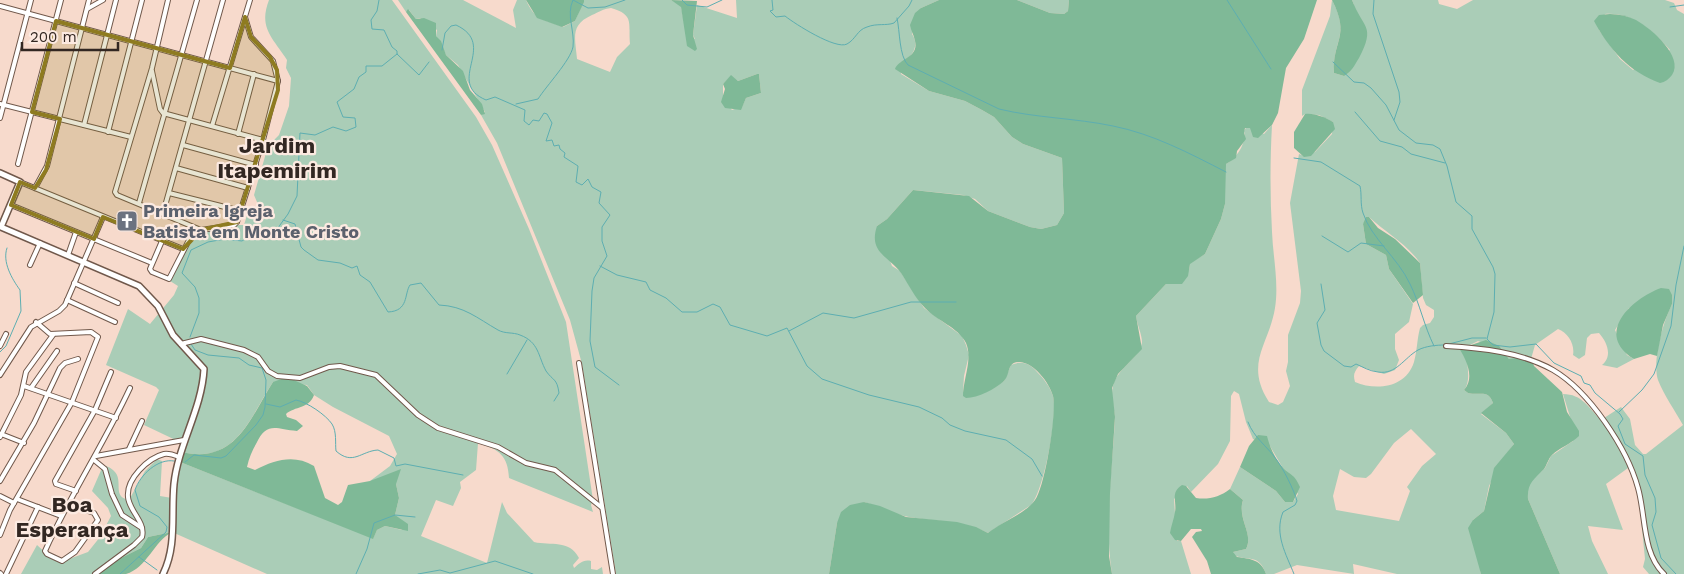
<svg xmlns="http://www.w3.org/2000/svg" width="1684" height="574" font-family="'Work Sans',sans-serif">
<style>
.green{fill:#aacdb7;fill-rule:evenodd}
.forest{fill:#7fb997}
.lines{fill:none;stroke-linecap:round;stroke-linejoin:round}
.stream{stroke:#5daeb1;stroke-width:1}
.minor-casing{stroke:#70584b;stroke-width:6}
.tertiary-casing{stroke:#70584b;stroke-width:8}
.minor{stroke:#fff;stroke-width:4}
.tertiary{stroke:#fff;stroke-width:5}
.marked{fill:#8e7b20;fill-opacity:0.2;stroke:#8e7b20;stroke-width:4;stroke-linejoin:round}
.labels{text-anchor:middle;stroke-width:4.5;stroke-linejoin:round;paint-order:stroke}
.worship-label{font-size:18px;font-weight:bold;fill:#5b616d;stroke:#fceae1;text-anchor:start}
.district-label{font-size:22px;font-weight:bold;fill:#322722;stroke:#fceae1}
</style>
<rect width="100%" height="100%" fill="#f7dacc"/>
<g class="green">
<path d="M 269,0 L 392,0 L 476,117 L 492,145 L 529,229 L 566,322 L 593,500 L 591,505 L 593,512 L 509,478 C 508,456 499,449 478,443 L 476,470 L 460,482 L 461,488 L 453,506 L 436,500 L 421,536 L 487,563 L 502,502 L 507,513 L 534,542 C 551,546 569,539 579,558 L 573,565 L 574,568 C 579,564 583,559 591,561 L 591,569 L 597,570 L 602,567 L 603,574 L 267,574 L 172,532 L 148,537 L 141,548 L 115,561 L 99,574 L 21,574 L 37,545 L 49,556 L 61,562 L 88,552 L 100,537 L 111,516 L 108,508 L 92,491 L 102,468 L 106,466 C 130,475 108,496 129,500 L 145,471 L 157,459 L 162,461 L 160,496 L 172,498 L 180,462 L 373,538 L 377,530 L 385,526 L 402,530 L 395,515 L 399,498 L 396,484 L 370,481 L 390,466 L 397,454 L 389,436 L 333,407 L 314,395 L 307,385 L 273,382 C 250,417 236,465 182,452 L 184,444 L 144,425 L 159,390 L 156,387 L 106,365 L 128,309 L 150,324 L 174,295 L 178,286 L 170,281 C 187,239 194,225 244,225 L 248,212 L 256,212 L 260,209 L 254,195 L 268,146 L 279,135 L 289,106 L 291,78 L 286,68 L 287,60 C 273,38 258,28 269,0 Z"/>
<path d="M 398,0 L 463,0 L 516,28 L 513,10 L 517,0 L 526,0 C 535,21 544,19 563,27 L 575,21 L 584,0 L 671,0 L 681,6 L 686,33 L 695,39 L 693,35 L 697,5 L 737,18 L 736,0 L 939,0 L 921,8 L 912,34 C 920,46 912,58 900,63 L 901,74 L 929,91 L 965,101 L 982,110 L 994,117 L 1012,137 L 1023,144 L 1062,158 L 1064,213 L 1057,225 L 1041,229 L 1030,227 L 988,211 L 975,199 L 963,195 L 913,190 L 887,219 L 877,226 L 892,266 L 900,271 L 924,308 L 962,336 L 966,345 L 969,355 L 964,376 L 963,392 L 985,392 L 1004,381 L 1011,365 C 1022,360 1031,364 1038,373 C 1044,379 1050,387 1053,396 C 1058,415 1044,490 1031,505 L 988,533 C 963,520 936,522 909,517 C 895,515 879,506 864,502 L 837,523 L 829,574 L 616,574 L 582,364 L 570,320 L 497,143 L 481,115 L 485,112 L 458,65 L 446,55 L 436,36 L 437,30 L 420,18 L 416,19 L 409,10 L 406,12 ZM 611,8 C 635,15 628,23 630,44 L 617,57 L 610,72 L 577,59 C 575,37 570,25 592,15 C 599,12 603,9 611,8 ZM 757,74 L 759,74 L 761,93 L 746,98 C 740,111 744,106 732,110 L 723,99 L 723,84 L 731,76 L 738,81 Z"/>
<polygon points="1017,0 1069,0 1068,11 1064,14 1050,13"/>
<path d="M 1332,0 C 1351,36 1332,40 1334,73 L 1344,76 L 1354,5 L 1352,0 L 1438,0 L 1439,4 L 1457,9 L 1473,0 L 1665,0 L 1674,3 L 1677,10 L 1684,14 L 1684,574 L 1649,574 L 1643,567 L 1645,559 L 1638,487 L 1628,468 L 1606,484 L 1623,530 L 1588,526 L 1592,541 L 1608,574 L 1560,574 L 1528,499 L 1527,489 L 1531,480 L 1545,468 L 1551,456 L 1573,441 L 1571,420 L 1563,394 C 1582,394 1589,408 1601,420 L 1621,407 L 1630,419 L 1635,445 L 1643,454 L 1646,454 L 1683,425 C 1675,411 1664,395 1658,380 C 1652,361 1663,322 1672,304 L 1629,308 L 1615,330 L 1627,355 L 1634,359 L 1617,368 L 1602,365 C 1613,356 1607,342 1599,333 L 1591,334 L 1587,338 L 1585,355 L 1579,359 L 1573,355 C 1575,344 1568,333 1558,329 L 1535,345 L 1531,359 L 1509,359 L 1503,351 L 1478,341 L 1468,346 C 1464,360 1473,379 1464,390 L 1468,393 C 1481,396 1488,389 1493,403 L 1481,414 L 1506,433 L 1514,444 L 1502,460 L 1489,486 L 1484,511 L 1473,520 L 1481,574 L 1397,574 L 1353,564 L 1354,574 L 1297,565 L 1274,574 L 1266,574 C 1259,553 1248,562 1234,555 L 1233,552 L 1246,549 C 1254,535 1237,518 1243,500 L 1230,489 L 1240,467 L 1276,491 L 1285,502 L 1293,502 L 1298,494 L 1270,446 L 1253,439 L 1246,422 L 1239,394 L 1234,391 L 1231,396 L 1230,441 L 1218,464 L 1191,492 L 1187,486 L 1174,499 L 1177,541 L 1181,541 L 1191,574 L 1112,574 C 1104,523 1112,471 1115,420 C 1115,409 1110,398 1113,386 C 1117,368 1141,357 1142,342 C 1142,335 1137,324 1136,316 L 1166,284 L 1176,283 L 1189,270 L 1190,263 L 1205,254 L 1221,219 L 1225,204 L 1224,167 L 1226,164 C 1236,159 1247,143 1244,131 L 1247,126 L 1264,134 L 1272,125 C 1270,160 1270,196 1272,232 C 1273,257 1279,283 1275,308 C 1269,345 1244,363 1269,402 L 1278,405 L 1283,402 L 1290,386 L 1286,371 L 1288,362 L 1288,335 L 1300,303 L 1301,291 L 1290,203 L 1299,154 L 1304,156 L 1315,152 L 1332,134 L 1333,122 L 1319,115 L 1305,114 L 1302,116 L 1302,90 L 1330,16 ZM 1605,14 C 1632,12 1653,31 1670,50 L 1633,70 L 1620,59 L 1599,30 ZM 1369,217 C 1385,232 1407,244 1420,263 L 1423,298 L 1426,305 L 1434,310 L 1434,317 L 1430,323 L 1423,325 L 1420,328 C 1417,339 1417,352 1414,362 C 1406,388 1376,391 1355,382 C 1353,375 1354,372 1359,366 L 1384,374 L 1395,370 L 1399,360 L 1395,349 L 1395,334 L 1409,322 L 1413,304 L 1389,269 L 1386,255 L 1366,244 L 1363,224 ZM 1411,429 L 1436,454 L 1422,466 L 1407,487 L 1410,491 L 1399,521 L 1336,510 L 1333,496 L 1340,469 L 1354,477 L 1366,478 L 1371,474 L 1394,443 Z"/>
</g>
<g class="forest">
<polygon points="526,0 584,0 584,2 575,21 562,27 537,18"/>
<polygon points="671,0 697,1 693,35 697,49 695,51 687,46 681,7"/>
<path d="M 939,0 L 1017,0 L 1050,13 L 1064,14 L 1068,11 L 1069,0 L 1317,0 L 1304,39 L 1286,68 L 1278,113 L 1272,125 L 1258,138 L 1253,137 L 1250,128 L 1245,128 L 1244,133 L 1246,139 L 1237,151 L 1236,158 L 1226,164 L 1225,204 L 1221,219 L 1205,254 L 1190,264 L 1188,276 L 1182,284 L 1166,284 L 1136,316 L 1142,349 L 1118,374 L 1112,388 L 1115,417 L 1110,493 L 1109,556 L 1112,574 L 829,574 L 837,523 L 841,512 L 850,505 L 864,502 L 880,506 L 906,517 L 957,522 L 976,527 L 988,533 C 1002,522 1025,514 1035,500 C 1045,487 1057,412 1053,396 C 1049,382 1034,363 1020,362 C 1006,362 1011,374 1004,381 C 995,389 978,398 966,398 L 963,396 C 963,379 973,359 966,343 C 958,327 937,321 925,308 C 915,298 909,285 901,273 C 889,256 868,253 877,226 L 887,219 L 913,190 L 969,196 L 988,211 L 1030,227 L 1041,229 L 1057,225 L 1064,213 L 1062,158 L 1023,144 L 1012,137 L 994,117 L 982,110 L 965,101 L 929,91 L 895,69 C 899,58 919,58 915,41 C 914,35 911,31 910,25 L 915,13 L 921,8 Z"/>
<path d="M 1332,0 L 1352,0 C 1363,29 1376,25 1359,58 C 1354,66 1352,71 1344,76 L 1334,73 C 1332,40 1351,37 1332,0 Z"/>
<polygon points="408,9 416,19 424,18 436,23 436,36 441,41 446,55 463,71 470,90 482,104 485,114 481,115 406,12"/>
<path d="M 1610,14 C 1619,14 1628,16 1636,20 C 1652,29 1684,57 1672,75 C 1669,79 1665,82 1660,83 C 1629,72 1609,49 1594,21 L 1599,15 Z"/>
<polygon points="757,74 759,74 761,93 746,98 741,110 725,108 721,102 725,89 723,84 731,75 738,81"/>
<path d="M 1305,114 C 1315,113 1324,117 1333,122 L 1335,129 L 1311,156 L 1304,157 L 1294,148 L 1294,132 Z"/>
<polygon points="1366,217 1369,217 1378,228 1395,239 1420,263 1423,295 1413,303 1389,269 1386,255 1366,244 1363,224"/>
<path d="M 1661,288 L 1669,289 L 1672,295 L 1672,304 L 1663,325 L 1657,356 L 1650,354 L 1634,359 C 1594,334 1631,299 1661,288 Z"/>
<path d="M 1486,340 L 1499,346 L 1509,359 L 1526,357 L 1532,360 L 1534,366 L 1562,392 L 1567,412 L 1579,431 L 1579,436 C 1571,444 1559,448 1552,455 C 1548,459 1547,465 1544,469 C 1533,480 1527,484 1528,499 L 1560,574 L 1481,574 L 1468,528 L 1473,520 L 1484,511 L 1494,468 L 1514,444 L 1506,433 L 1481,413 L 1493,403 C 1488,389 1481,396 1468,393 L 1464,390 C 1476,377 1465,357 1457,345 L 1468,346 Z"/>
<path d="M 287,377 L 307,386 L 314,395 C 309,409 295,406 286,414 L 287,417 L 296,420 L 303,426 L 297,431 C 275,429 267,421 256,444 C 252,451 249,458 247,467 L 255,470 C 275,460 294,454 314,466 L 325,498 L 338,505 L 342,502 L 348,485 L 370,481 L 401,469 L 396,484 L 399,498 L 395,515 L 408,524 L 408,531 L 385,526 L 377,530 L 373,539 L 180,462 L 182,452 C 236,465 250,418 273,382 Z"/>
<path d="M 1258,435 L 1267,436 C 1270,448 1275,459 1284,469 C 1293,477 1294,474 1300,487 L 1293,502 L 1285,502 L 1276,491 L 1240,467 L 1249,446 Z"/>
<path d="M 1182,485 L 1186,486 L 1196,498 C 1208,500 1220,497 1230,489 L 1243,500 C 1237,519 1254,534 1246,549 L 1233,552 L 1237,557 C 1250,559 1261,559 1266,574 L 1211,574 L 1207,561 L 1192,537 L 1196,532 L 1202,531 L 1201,529 L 1191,529 L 1181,541 L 1175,540 L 1170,533 C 1171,526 1174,519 1175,512 C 1177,501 1170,493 1182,485 Z"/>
<path d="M 172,532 C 154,541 147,568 126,574 C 119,574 107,574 99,574 L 115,561 L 141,548 L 148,537 Z"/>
</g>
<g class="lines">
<g class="stream">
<polyline points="379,0 377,11 371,20 372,29 384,30 392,47 397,51 397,54 419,75 429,62"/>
<polyline points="682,0 687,5 707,7 722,0"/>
<path d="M 772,0 L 773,10 L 770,11 L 776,17 L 785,16 C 795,24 836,50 847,44 C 856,39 857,30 867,27 C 877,23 886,26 894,23 L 909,6 L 912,0"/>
<polyline points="1227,0 1271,69"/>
<polyline points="1374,0 1373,14 1399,92 1400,102 1394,120"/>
<polyline points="1670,7 1684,5"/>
<path d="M 897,18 C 900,31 899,56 908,65 L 999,109 C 1036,118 1075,118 1113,126 C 1153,134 1189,153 1226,172"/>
<path d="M 442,50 L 445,33 L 451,26 L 456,25 C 499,45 444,82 486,100 L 495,97 L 525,110 L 524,121 L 529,125 L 533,120 L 539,121 L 544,113 L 547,114 L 552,123 L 546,141 L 552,140 L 554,146 L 559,145 L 560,149 L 565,153 L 564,157 L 578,166 L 576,182 L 582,185 L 588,179 L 592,187 L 601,192 L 599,203 L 610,215 L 602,227 L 602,241 L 607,256 L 594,278 L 592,291 L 590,341 L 595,367 L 619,385"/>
<polyline points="1333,62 1354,82 1364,83 1371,88 1386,105 1399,130 1416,143 1433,145 1440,149 1447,166 1456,202 1472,216 1472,229 1493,267 1495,274 1494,312 1487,339 1493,345 1510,347 1536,344 1554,363 1581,376 1584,383 1590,385 1595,393 1620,414 1623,419 1618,426 1625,444 1643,456 1645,475 1655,498 1656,512 1652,525 1661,558 1676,574"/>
<path d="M 516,104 L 538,99 C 547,85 570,61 573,47 C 575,31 566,15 573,0 L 588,8 L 605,7 L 625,0"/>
<polyline points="1355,112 1380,141 1402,147 1411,154 1445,163"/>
<path d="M 1294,158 L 1321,162 L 1360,186 C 1362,195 1360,204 1363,213 C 1371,238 1398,258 1410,284 C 1420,304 1424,326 1434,346"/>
<path d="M 283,220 L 295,224 L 301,247 L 304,250 L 318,260 L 340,263 L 352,268 L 357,266 L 360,275 L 370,282 L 388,312 C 409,311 404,294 410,285 L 421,283 L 439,305 C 464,306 477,318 498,330 C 505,334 513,332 520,335 C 539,342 538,356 546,371 C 553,381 557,378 559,393 L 554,401"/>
<polyline points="1322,236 1348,252 1361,243 1384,246"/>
<polyline points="600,266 617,275 646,282 650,290 666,298 682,312 697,312 713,304 720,307 730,325 767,336 787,328 807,366 822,379 869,395 919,407 942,418 950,425 965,431 1006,440 1032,459 1042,476"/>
<path d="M 1321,284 L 1325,310 L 1317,323 L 1321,345 L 1324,351 L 1344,366 L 1351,367 L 1356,364 C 1363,367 1369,371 1378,372 C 1396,375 1404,358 1418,350 C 1426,346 1436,345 1445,345"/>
<polyline points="789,331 823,313 854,318 911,302 956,302"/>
<polyline points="190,337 199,313 199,298 195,287 182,273 191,250 208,242 225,239 242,241 254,233 269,238 272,236 288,214 297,196 300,133 315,135 333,127 346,131 356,127 355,118 343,117 337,102 354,89 359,77 366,72 366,66 382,66 397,54"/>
<polyline points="1449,344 1472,338 1486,338"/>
<path d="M 0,352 L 6,346 L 21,311 L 20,290 C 12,279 2,262 7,248"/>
<polyline points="507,374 527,340"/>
<path d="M 266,404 L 280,407 L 296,400 C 307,402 326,415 332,424 C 337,432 335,443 336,451 C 353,466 361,451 378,450 L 394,458 L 396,466 L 405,464 L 463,475"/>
<polyline points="1619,412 1642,390 1654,374 1671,326 1676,285 1684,246"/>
<path d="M 1248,422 C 1254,438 1267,446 1276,459 C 1283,468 1294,490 1297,501 L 1295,505 L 1283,512 C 1274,534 1286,554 1294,574"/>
<polyline points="185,462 194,455 221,458 226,456 256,425 263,415 265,407 266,380 262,368 249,365 239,358 208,355 195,350 191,344"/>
<polyline points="139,557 157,570"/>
<path d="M 120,574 L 166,532 L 167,527 L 159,517 L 140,506 L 135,490 C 140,475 158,458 174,461"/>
<polyline points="356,574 367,549 374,523 395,515 415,517"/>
<polyline points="418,574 440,570 450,573 495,561 533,574"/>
</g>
<g class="minor-casing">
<g id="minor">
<polyline points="168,0 152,68 115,192 117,195 201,230"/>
<polyline points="0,6 278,81"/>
<polyline points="87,9 103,0"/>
<polyline points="152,71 160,109 163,113 263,140"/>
<polyline points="0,104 131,137"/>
<polyline points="0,118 31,0"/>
<polyline points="84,125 116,0"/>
<polyline points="212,126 250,0"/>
<polyline points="108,132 142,0"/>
<polyline points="238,134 254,74"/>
<polyline points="183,145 256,165"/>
<polyline points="18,164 61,0"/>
<polyline points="176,168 248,188"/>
<polyline points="20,182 183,249"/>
<polyline points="35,188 47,166 89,0"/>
<polyline points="169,193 241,211"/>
<polyline points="139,203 197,0"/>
<polyline points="11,205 152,263"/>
<polyline points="163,213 223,0"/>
<polyline points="162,241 150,269 152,272 169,279 191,236 201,230 234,225 237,222 263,140 278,81 273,61 251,37 245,17"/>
<polyline points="68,255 76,232"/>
<polyline points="30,265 40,243"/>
<polyline points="74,283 118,303"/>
<polyline points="67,300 115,322"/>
<polyline points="181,344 201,339 244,350 258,357 268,371 277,376 300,378 329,367 340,366 376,375 418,415 438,428 498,447 526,463 555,470 601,507"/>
<polyline points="0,346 6,334"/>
<path d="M 1446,346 C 1481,348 1521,352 1553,370 C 1589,391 1627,448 1638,488 C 1646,516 1642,553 1664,574"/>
<polyline points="579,363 613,574"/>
<polyline points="0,375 31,327 59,311 65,305 103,217"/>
<polyline points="24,386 116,418"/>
<polyline points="31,388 57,351"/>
<polyline points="1,434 24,443"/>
<polyline points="0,437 21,395 26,372 53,335"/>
<polyline points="129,449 142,421"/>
<polyline points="96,456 184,440"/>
<polyline points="94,460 105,469 112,494 122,515 142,528"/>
<polyline points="0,481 34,423 60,368 65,363 78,359"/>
<polyline points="76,491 56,484 55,481 95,410 111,372"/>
<polyline points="0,496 14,503"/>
<polyline points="17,499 61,516"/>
<path d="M 68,504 L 94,513 L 98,520 L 75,552 L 62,561 L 47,554 L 45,551 C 70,495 104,444 130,388"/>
<polyline points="0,535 10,510 72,402 98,337 91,332 50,334 36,322"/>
<polyline points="0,573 1,574"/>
<polyline points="6,574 38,507"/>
<path d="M 95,574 L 134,545 L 142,537 C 146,522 129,511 128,497 C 126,479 148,458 164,454 C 169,453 174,455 179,457"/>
</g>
</g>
<g class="tertiary-casing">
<path id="tertiary" d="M 0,173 L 20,182 L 1,227 L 139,286 L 158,306 L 173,335 L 204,369 C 202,409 178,445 174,484 C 171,515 177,546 163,574"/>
</g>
<use href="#minor" class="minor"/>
<use href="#tertiary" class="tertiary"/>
</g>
<path class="marked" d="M 245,17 L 251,37 L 270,57 L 277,70 L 278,90 L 237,222 L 201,230 L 183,249 L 103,217 L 94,239 L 11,205 L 20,182 L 35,188 L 46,170 L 60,119 L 32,112 L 56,21 L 230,68 Z"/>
<defs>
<g id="church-square" transform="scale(1.125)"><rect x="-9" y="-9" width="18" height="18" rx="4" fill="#6b7280" stroke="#fceae1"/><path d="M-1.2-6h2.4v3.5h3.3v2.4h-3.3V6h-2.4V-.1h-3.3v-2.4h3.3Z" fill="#fff"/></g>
</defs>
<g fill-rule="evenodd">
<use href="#church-square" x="127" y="221"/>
</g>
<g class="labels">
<g class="worship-label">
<text x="143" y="217">Primeira Igreja<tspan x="143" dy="21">Batista em Monte Cristo</tspan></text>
</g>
<g class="district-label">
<text x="277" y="153">Jardim<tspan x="277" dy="25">Itapemirim</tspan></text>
<text x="72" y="512">Boa<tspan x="72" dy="25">Esperança</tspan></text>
</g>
</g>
<path d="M22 42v8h96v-8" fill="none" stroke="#322722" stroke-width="2.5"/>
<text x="30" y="42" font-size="15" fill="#322722" stroke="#fceae1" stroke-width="4" paint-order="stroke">200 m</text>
</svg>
